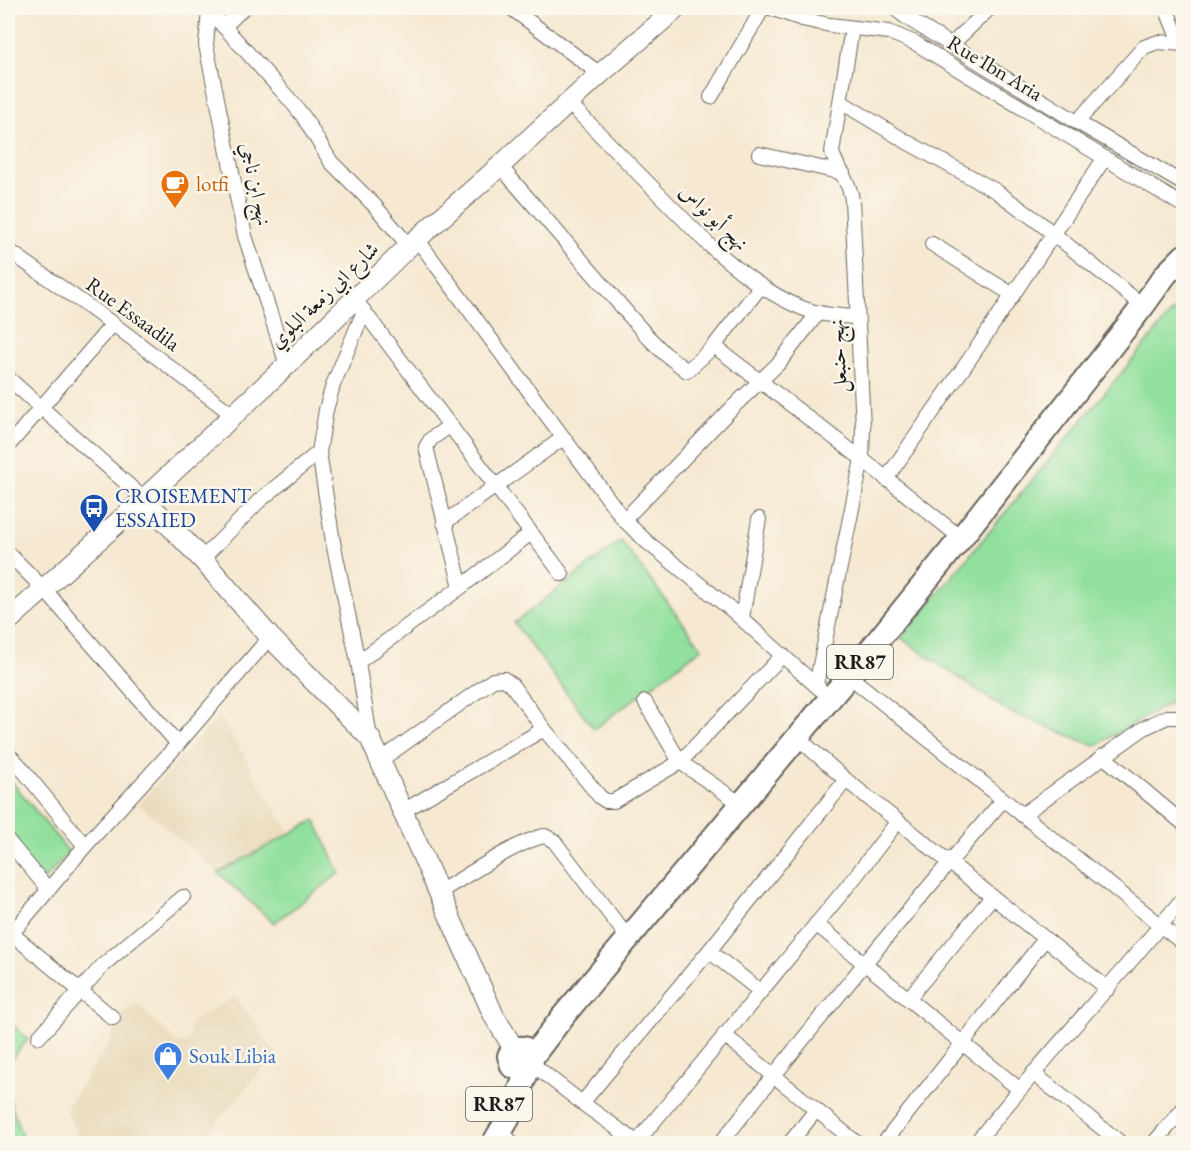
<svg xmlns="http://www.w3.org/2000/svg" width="1191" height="1151" font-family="'EB Garamond',Amiri,serif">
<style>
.built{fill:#e8d9ba}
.green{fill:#91e09e;stroke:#567e5d;stroke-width:1.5}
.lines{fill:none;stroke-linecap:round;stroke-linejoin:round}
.street-casing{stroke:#68635b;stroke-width:16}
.secondary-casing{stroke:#68635b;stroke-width:22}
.primary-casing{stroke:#68635b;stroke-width:26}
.street{stroke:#fff;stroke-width:14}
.secondary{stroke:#fff;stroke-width:20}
.primary{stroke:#fff;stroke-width:22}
.labels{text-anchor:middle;stroke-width:5;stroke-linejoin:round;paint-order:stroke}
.shield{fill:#fbf7ec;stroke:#5f5e5a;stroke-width:1.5}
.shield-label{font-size:20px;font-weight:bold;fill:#1c1c1c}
.street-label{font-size:21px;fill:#1c1c1c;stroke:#fbf7ec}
.food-label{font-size:21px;fill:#c56008;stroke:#fbf7ec;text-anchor:start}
.transit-label{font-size:21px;fill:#164399;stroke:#fbf7ec;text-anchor:start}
.shop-label{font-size:21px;fill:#366cbe;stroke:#fbf7ec;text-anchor:start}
</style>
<rect width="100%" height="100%" fill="#fbf7ec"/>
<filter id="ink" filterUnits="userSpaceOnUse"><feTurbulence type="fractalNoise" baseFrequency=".0167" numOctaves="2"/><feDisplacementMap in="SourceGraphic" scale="12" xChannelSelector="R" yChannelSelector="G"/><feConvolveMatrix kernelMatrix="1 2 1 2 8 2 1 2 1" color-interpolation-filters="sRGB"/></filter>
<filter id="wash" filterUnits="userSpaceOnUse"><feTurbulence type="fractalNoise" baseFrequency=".008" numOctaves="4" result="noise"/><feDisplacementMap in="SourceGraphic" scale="24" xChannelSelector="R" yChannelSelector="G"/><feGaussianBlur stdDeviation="1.35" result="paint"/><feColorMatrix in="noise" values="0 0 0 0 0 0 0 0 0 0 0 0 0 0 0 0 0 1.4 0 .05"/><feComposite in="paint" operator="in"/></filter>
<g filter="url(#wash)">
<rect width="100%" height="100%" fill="#f6e8d1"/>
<g class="built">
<polygon points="219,715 290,833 218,873 139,804"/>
<polygon points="236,996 276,1053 199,1143 78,1143 80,1138 65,1109 112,1039 118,1015 137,1004 178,1044 189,1042 191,1022"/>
</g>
<g class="green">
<polygon points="1183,299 1183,720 1171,702 1095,746 1008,711 901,638"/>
<polygon points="621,541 702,648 594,729 514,623"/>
<polygon points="8,777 69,852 42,882 8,840"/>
<polygon points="315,820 340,873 274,923 218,873"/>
<polygon points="8,1021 28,1039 8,1063"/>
<polygon points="8,1095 24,1143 8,1143"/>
</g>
</g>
<g filter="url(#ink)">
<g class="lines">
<g class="street-casing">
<g id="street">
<polyline points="206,8 209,10 206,45 245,236 287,365"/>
<polyline points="511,8 600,74"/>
<polyline points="770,8 802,19 830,25 889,32 915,43 1184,206"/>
<polyline points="894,8 907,18 1077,122 1184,184"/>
<polyline points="1166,8 1180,43"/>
<polyline points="209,10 290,100 303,116 331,162 374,205 409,246"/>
<polyline points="224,27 243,8"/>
<polyline points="952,44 990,8"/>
<polyline points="711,97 763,8"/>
<polyline points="841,102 907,142 996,191 1040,223 1143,306"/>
<path d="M 569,103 L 707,243 C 735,268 767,294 802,308 C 820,315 839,316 857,317"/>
<polyline points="1077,122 1144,47 1158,42 1184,44"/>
<polyline points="759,154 843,173"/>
<polyline points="500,166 647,336 664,353 687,371 714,346 761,286"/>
<polyline points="417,239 624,520 647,542 733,611 820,689"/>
<polyline points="932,244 1013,295"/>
<polyline points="8,250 113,324 233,415"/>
<polyline points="359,305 562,574"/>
<polyline points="364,311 333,385 326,410 319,452 333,542 358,662 370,738"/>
<polyline points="714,346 862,459 961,538"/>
<polyline points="8,378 144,499"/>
<polyline points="451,425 431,439 426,447 461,587"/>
<polyline points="8,446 113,324"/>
<polyline points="886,479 971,357 1104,159"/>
<polyline points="624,520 732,408 779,363 818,313"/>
<polyline points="444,523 563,438"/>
<polyline points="8,553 44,589 178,744"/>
<polyline points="202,559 259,501 319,452"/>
<polyline points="742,618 759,519"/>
<polyline points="358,662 461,587 531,533"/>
<polyline points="849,676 1184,944"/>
<path d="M 816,685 L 862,459 L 863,427 L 852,200 C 850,181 837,170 832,152 L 852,28"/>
<polyline points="645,702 680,762 741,804"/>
<polyline points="798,738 846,780 1108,989"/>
<polyline points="8,754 18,764 85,846"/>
<polyline points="1103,756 1184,824"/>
<polyline points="381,760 493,680 504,679 511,684 544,729 600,797 606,801 614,801 680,762 783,655"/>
<polyline points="403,811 544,729"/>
<polyline points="1022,815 1144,728 1167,717 1184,717"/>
<polyline points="8,841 48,889"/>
<path d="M 439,892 C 464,878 519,840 545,836 L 554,841 L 628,938"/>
<polyline points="816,924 1019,1089"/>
<polyline points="12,934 113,1018"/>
<polyline points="8,938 85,846 178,744 270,637"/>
<polyline points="709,951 760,991"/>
<polyline points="909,998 992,897"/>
<polyline points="724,1035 858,1144"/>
<polyline points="39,1037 103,965 183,897"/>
<polyline points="531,1063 582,1103 639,1144"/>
<polyline points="1033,1073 1122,1144"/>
<polyline points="582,1103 709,951 846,780"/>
<polyline points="501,1131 513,1144"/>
<polyline points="637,1142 855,877 898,821"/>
<path d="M 720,1144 C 811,1027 906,912 1003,800"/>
<polyline points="789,1144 816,1110"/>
<polyline points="883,1144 1045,939"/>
<path d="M 975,1144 C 1042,1060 1116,981 1184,897"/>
<polyline points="1153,1144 1184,1108"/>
</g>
</g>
<g class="secondary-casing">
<g id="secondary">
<polyline points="144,499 202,559 270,637 370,738 494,1016 514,1049"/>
<polyline points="8,621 144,499 287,365 409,246 500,166 600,74 677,8"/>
</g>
</g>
<g class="primary-casing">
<g id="primary">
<polyline points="532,1057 564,1015 849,676 961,538 1143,306 1166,274 1184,256"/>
<path d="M 493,1144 L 508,1119 L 532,1060 C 531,1046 516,1043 509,1056 L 512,1066 L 518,1069 L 528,1067"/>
</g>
</g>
<use href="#street" class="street"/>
<use href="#secondary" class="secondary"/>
<use href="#primary" class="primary"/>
</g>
</g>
<defs>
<g id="cafe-pin" transform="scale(1.5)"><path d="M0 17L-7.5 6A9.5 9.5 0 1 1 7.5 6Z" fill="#e8710a" stroke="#fbf7ec"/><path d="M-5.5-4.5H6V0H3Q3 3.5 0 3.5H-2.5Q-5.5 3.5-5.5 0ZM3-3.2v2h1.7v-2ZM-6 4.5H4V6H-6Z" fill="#fff"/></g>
<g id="bus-pin" transform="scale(1.5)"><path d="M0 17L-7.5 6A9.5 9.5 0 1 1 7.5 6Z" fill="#1a4fb4" stroke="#fbf7ec"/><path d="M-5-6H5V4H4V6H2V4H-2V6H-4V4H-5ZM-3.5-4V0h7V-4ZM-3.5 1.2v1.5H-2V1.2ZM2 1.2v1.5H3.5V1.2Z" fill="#fff"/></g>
<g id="shop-pin" transform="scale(1.5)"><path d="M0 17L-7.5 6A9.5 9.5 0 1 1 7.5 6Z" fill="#3f7fe0" stroke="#fbf7ec"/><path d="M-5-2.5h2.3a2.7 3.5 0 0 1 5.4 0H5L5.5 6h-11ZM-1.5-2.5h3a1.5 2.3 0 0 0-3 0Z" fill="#fff"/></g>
</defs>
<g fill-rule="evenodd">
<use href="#cafe-pin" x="175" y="184"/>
<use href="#bus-pin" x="94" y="508"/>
<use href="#shop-pin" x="168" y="1056"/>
</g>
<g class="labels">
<g class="shield">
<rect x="827" y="645" width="66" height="34" rx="4.5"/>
<rect x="466" y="1087" width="66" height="34" rx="4.5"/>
</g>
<g class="shield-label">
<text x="860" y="669">RR87</text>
<text x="499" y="1111">RR87</text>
</g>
<g class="street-label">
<text transform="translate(995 68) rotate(31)" y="7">Rue Ibn Aria</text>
<text transform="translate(256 184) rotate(78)" y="7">نهج ابن ناجي</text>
<text transform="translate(714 217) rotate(44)" y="7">نهج أبو نواس</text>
<text transform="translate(324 295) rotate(-44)" y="7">شارع ابي زمعة البلوي</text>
<text transform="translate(133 314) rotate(36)" y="7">Rue Essaadila</text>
<text transform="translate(838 356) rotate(-93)" y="7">نهج حنبعل</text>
</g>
<g class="food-label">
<text x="196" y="191">lotfi</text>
</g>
<g class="transit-label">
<text x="115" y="503">CROISEMENT<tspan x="115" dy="24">ESSAIED</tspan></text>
</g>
<g class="shop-label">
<text x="189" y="1063">Souk Libia</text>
</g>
</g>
<rect width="1191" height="1151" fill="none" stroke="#fbf7ec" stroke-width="30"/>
</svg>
